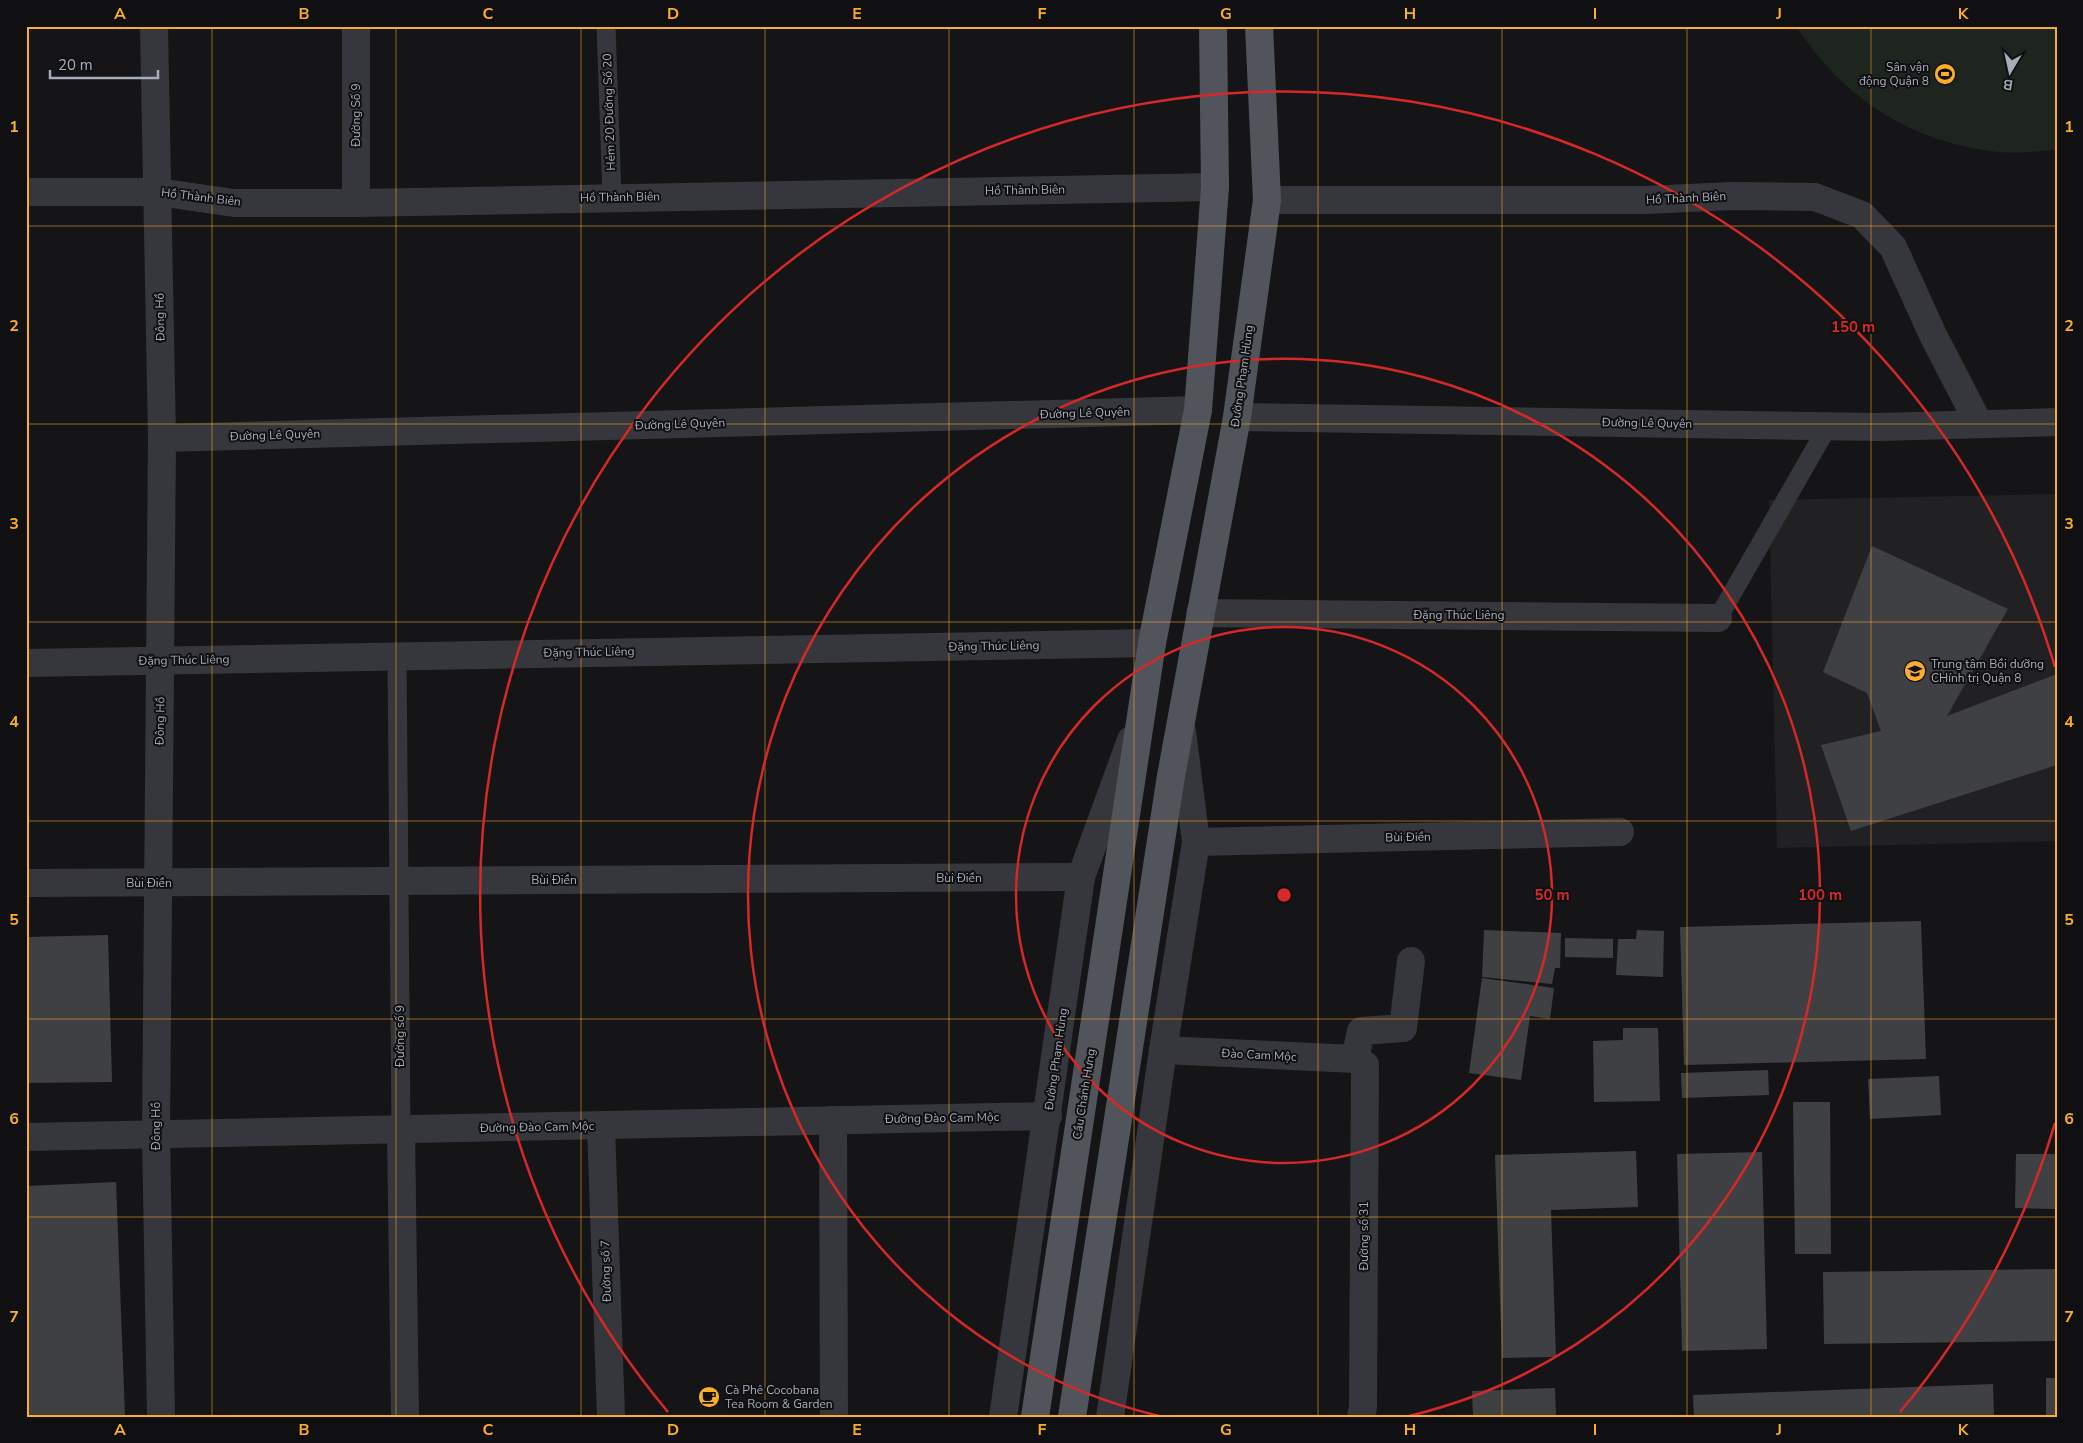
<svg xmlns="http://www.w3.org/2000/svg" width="2083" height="1443" font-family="'Nunito Sans',sans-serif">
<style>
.built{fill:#212124}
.green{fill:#1d251e}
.building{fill:#3f4044}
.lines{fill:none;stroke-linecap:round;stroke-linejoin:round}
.service{stroke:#36373c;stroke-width:19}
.minor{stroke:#36373c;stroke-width:28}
.primary{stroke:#52545c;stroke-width:28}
.grid{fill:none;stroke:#faad2a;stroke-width:1;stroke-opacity:0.55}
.ring{fill:none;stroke:#d62828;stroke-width:2.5}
.labels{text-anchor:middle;stroke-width:4;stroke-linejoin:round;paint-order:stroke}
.poi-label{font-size:12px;fill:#a6acb8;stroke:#101012;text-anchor:start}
.street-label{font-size:12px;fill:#a6acb8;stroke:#101012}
.centre{fill:#d62828;stroke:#101012;stroke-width:2.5}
.ring-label{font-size:15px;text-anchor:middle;font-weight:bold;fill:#d62828;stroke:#101012;stroke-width:4;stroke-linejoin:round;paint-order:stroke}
.neatline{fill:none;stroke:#faad2a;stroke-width:2}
.grid-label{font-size:16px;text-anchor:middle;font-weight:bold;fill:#faad2a}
</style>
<rect width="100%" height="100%" fill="#151517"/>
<polygon class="built" points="2057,494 2057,841 1777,848 1769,500"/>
<path class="green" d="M 1796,26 L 2057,26 L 2057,150 C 2038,151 2018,154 1999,152 C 1912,143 1843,99 1796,26 Z"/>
<g class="building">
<polygon points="1872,546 2008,609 1947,716 2057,674 2057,765 1851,831 1821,745 1881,731 1867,693 1823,672"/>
<polygon points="1921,921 1926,1059 1684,1065 1680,927"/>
<polygon points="1484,930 1561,933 1560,968 1555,968 1552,984 1482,977"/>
<polygon points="1637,930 1664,931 1663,977 1616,975 1618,939 1636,939"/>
<polygon points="108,935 112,1082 26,1083 26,937"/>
<polygon points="1565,938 1613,939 1613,958 1565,957"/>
<polygon points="1482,978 1554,988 1550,1019 1530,1016 1521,1080 1469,1073"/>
<polygon points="1623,1028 1658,1028 1660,1101 1594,1102 1593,1041 1623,1040"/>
<polygon points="1768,1070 1769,1095 1682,1098 1681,1073"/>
<polygon points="1939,1076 1941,1115 1870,1119 1868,1079"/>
<polygon points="1793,1102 1830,1102 1831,1254 1795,1254"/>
<polygon points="1636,1151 1638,1207 1551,1210 1556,1357 1502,1358 1495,1155"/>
<polygon points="1762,1152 1767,1349 1682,1351 1677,1154"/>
<polygon points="2016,1154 2057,1154 2057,1209 2015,1208"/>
<polygon points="116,1182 125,1417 26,1417 26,1186"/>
<polygon points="2057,1269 2057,1341 1824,1344 1823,1272"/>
<rect x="2046" y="1378" width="11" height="39"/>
<polygon points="1993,1384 1994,1417 1694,1417 1693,1395"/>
<polygon points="1555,1388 1556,1417 1473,1417 1472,1391"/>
</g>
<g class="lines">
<g class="service">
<polyline points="606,26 612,197"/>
<polyline points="1718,618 1828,426"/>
<polyline points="397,655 401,1130"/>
</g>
<g class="minor">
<polyline points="154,26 162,438 156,1133 161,1417"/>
<polyline points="356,26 356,203"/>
<polyline points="26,192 158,192 234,203 356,203 1215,187"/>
<polyline points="1267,200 1645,200 1732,196 1815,197 1862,215 1893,247 1933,335 1979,424"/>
<polyline points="1237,417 1879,427 2057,422"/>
<polyline points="162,438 1198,410"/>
<polyline points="1200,613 1718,618"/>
<polyline points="26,663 1152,643"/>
<polyline points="1196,842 1620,832"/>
<polyline points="26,883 1081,877"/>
<polyline points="1163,1050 1355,1059 1365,1065 1363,1407 1361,1417"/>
<polyline points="1355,1059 1361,1031 1403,1028 1411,961"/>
<polyline points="833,1120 834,1417"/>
<polyline points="601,1126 611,1417"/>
<polyline points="401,1130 405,1417"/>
<polyline points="26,1137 1048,1116"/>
<polyline points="1003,1417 1081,877 1131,740"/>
<polyline points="1110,1417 1163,1050 1196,842 1182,731"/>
</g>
<g class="primary">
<polyline points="1035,1417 1152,643 1198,410 1215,187 1213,26"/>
<polyline points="1072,1417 1171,776 1237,417 1267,200 1259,26"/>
</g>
</g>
<path class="grid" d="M 212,26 L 212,1417M 396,26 L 396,1417M 581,26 L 581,1417M 765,26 L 765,1417M 949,26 L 949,1417M 1134,26 L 1134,1417M 1318,26 L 1318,1417M 1502,26 L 1502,1417M 1687,26 L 1687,1417M 1871,26 L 1871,1417M 26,226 L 2057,226M 26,424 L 2057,424M 26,622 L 2057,622M 26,821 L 2057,821M 26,1019 L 2057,1019M 26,1217 L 2057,1217"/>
<g class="ring">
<circle cx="1284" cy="895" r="268"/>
<path d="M1159 1416A536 536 0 1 1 1409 1416"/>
<path d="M2055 1123A804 804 0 0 1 1900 1412M668 1412A804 804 0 1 1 2055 667"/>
</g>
<defs>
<g id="stadium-disc" transform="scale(1.125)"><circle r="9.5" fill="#faad2a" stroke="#101012"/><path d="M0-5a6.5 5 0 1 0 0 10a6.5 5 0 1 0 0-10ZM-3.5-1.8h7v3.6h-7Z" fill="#111"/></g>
<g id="university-disc" transform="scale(1.125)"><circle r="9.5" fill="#faad2a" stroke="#101012"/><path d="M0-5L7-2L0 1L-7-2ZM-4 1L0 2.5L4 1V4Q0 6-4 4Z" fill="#111"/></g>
<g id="cafe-disc" transform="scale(1.125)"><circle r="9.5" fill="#faad2a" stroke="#101012"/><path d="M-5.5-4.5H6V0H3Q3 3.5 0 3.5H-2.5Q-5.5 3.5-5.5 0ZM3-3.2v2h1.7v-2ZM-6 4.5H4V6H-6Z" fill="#111"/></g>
</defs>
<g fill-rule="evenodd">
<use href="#stadium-disc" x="1945" y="74"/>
<use href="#university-disc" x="1915" y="671"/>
<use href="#cafe-disc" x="709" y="1397"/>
</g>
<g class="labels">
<g class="poi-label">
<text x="1929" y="71" text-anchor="end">Sân vận<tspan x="1929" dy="14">động Quận 8</tspan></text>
<text x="1931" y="668">Trung tâm Bồi dưỡng<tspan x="1931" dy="14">CHính trị Quận 8</tspan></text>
<text x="725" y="1394">Cà Phê Cocobana<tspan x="725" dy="14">Tea Room &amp; Garden</tspan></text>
</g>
<g class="street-label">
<text transform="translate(609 112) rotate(-92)" y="4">Hẻm 20 Đường Số 20</text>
<text transform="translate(356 115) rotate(-90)" y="4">Đường Số 9</text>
<text transform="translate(1025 190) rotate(-1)" y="4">Hồ Thành Biên</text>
<text transform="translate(201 197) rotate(7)" y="4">Hồ Thành Biên</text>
<text transform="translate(620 197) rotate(-1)" y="4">Hồ Thành Biên</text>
<text transform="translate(1686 198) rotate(-3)" y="4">Hồ Thành Biên</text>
<text transform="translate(160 317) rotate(-91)" y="4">Đông Hồ</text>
<text transform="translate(1242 376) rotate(-82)" y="4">Đường Phạm Hùng</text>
<text transform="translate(1085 413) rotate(-2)" y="4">Đường Lê Quyên</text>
<text transform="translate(1647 423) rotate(1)" y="4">Đường Lê Quyên</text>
<text transform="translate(680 424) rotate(-2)" y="4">Đường Lê Quyên</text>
<text transform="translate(275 435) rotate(-2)" y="4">Đường Lê Quyên</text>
<text x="1459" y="619">Đặng Thúc Liêng</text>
<text transform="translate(994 646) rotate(-1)" y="4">Đặng Thúc Liêng</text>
<text transform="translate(589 652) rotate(-1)" y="4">Đặng Thúc Liêng</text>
<text transform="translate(184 660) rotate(-1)" y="4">Đặng Thúc Liêng</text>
<text transform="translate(160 721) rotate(-89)" y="4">Đông Hồ</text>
<text transform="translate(1408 837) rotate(-1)" y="4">Bùi Điền</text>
<text x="959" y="882">Bùi Điền</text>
<text x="554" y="884">Bùi Điền</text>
<text x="149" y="887">Bùi Điền</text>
<text transform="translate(400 1036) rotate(-90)" y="4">Đường số 9</text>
<text transform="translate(1259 1055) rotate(3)" y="4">Đào Cam Mộc</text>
<text transform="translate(1056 1059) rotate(-82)" y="4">Đường Phạm Hùng</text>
<text transform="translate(1084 1094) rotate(-81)" y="4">Cầu Chánh Hưng</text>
<text transform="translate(942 1118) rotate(-1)" y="4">Đường Đào Cam Mộc</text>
<text transform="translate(156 1126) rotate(-90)" y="4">Đông Hồ</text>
<text transform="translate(537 1127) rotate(-1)" y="4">Đường Đào Cam Mộc</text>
<text transform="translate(1364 1236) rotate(-90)" y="4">Đường số 31</text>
<text transform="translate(606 1271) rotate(-92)" y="4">Đường số 7</text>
</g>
</g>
<circle cx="1284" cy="895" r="8" class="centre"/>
<g class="ring-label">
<text x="1853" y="332">150 m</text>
<text x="1552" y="900">50 m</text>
<text x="1820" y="900">100 m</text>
</g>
<rect width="2083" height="1443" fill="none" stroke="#101012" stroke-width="55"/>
<g transform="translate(2010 72) rotate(189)" stroke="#101012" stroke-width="4" paint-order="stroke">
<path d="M0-4L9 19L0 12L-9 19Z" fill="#a6acb8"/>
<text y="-8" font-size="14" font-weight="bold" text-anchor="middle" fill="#a6acb8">B</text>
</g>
<path d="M50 70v8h108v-8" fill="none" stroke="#a6acb8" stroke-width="2.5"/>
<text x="58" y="70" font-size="15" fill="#a6acb8" stroke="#101012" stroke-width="4" paint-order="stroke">20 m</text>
<rect x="28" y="28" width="2028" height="1388" class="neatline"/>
<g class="grid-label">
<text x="120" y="19">A</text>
<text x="304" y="19">B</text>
<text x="488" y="19">C</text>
<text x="673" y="19">D</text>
<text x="857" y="19">E</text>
<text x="1042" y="19">F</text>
<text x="1226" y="19">G</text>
<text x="1410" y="19">H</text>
<text x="1595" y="19">I</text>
<text x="1779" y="19">J</text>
<text x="1963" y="19">K</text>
<text x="14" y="132">1</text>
<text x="2069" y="132">1</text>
<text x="14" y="331">2</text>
<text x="2069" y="331">2</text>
<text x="14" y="529">3</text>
<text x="2069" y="529">3</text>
<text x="14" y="727">4</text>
<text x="2069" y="727">4</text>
<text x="14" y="925">5</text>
<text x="2069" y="925">5</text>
<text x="14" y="1124">6</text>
<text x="2069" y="1124">6</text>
<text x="14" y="1322">7</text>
<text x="2069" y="1322">7</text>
<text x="120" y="1435">A</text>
<text x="304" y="1435">B</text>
<text x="488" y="1435">C</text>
<text x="673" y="1435">D</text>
<text x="857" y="1435">E</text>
<text x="1042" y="1435">F</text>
<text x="1226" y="1435">G</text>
<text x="1410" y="1435">H</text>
<text x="1595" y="1435">I</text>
<text x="1779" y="1435">J</text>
<text x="1963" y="1435">K</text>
</g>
</svg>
